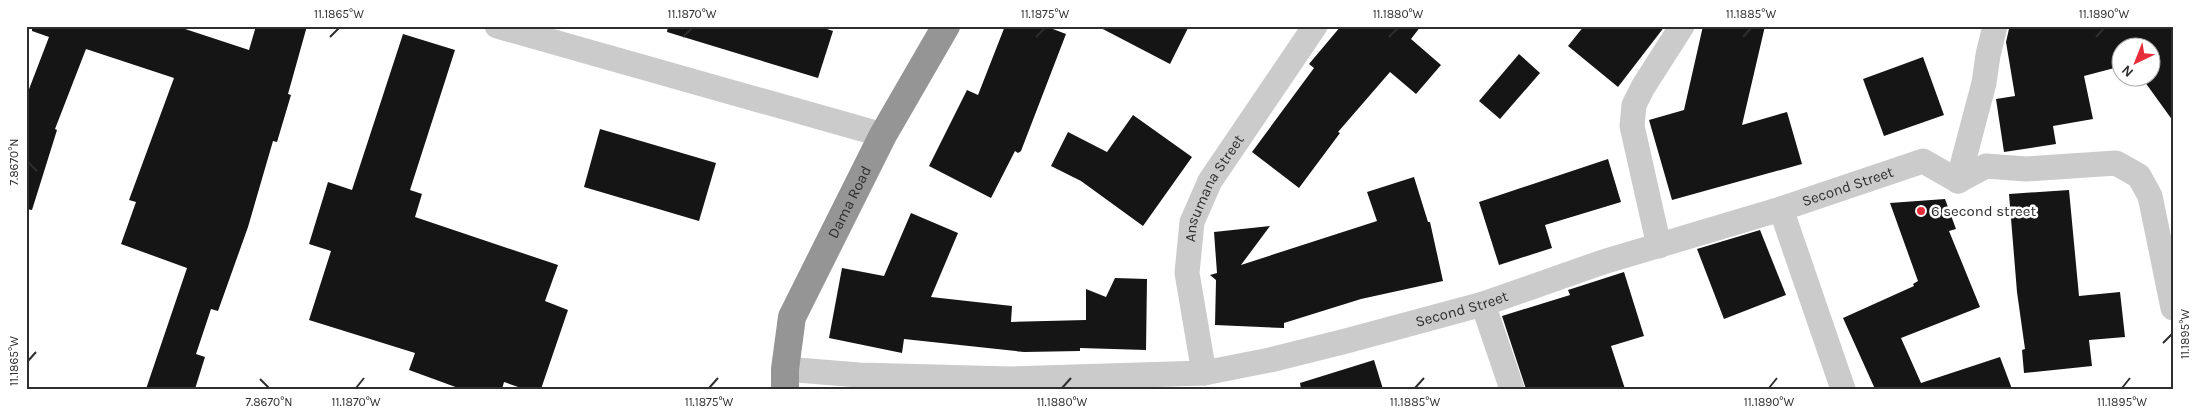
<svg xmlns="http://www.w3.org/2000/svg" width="2199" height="415" font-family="Karla,sans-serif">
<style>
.building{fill:#151515}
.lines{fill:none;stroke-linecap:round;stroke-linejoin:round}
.street{stroke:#cbcbcb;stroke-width:25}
.highway{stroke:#959595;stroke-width:28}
.ticks{fill:none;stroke:#2e2e2e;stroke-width:2}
.poi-dot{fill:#e72d39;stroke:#fff;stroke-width:2}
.labels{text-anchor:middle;stroke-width:5;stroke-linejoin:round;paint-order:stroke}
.street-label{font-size:15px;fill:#2e2e2e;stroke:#fff}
.poi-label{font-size:15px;fill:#2e2e2e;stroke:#fff;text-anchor:start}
.neatline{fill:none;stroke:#2e2e2e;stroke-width:2}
.ticks-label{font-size:12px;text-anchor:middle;fill:#2e2e2e}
</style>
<rect width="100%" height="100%" fill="#fff"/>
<g class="building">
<polygon points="32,26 176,26 249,50 256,26 307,26 288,94 291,95 277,142 273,141 248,227 218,311 211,309 196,354 205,357 195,389 146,389 187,268 121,244 136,202 129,200 174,78 86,49 55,129 57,130 32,210 26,209 26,97 49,37 32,31"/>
<polygon points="668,26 818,26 833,31 818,78 667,32"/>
<polygon points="1005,26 1045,26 1066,34 1021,151 1018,153 1015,151 991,198 929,166 967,90 978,95"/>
<polygon points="1097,26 1189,26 1170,64"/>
<polygon points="1341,26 1421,26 1411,39 1441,65 1416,94 1390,72 1338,132 1340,133 1299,188 1252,152 1314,68 1309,64"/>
<polygon points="1584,26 1665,26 1618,87 1568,46"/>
<polygon points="1703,26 1765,26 1742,125 1787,112 1802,164 1672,200 1649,120 1684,110"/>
<polygon points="2027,26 2173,26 2173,121 2142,78 2152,78 2152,48 2122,48 2122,66 2084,76 2093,119 2053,126 2056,144 2004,152 1996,99 2015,96 2006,42 2009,29"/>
<polygon points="403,34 455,50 410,190 422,194 415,217 558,265 545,301 568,310 541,389 524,389 504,382 502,389 461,389 409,370 415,353 309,320 331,251 309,244 328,182 352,190"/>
<polygon points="1519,54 1540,73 1500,119 1479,101"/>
<polygon points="1923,57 1944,115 1884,136 1863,79"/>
<polygon points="1133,115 1192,157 1143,226 1081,181 1051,166 1068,132 1107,152"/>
<polygon points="600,129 716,163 699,221 584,187"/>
<polygon points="1608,159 1621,202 1545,225 1552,248 1499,265 1479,202"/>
<polygon points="1414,177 1428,222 1430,222 1443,281 1361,299 1284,323 1284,328 1215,325 1216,280 1210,275 1217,273 1214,232 1270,226 1241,265 1377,221 1367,192"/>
<polygon points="2069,190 2079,296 2120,292 2125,337 2089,340 2092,366 2024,373 2022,350 2025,349 2017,292 2009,194"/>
<polygon points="1945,199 1956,229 1949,231 1980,307 1901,338 1921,383 2000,357 2012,389 1875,389 1843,318 1914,286 1913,284 1918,281 1890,203"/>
<polygon points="911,213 958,233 931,297 1012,306 1011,322 1086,320 1086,289 1106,297 1115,278 1147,279 1146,350 1080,348 1080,351 1024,352 904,339 902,353 829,338 842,268 884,276"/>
<polygon points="1760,230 1786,295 1724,319 1697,249"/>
<polygon points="1624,272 1644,336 1611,346 1625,389 1526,389 1502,316 1570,295 1568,290"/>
<polygon points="1374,360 1383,389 1301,389 1300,383"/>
</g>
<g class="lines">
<g class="street">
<polyline points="497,26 883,135"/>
<polyline points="1958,181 1986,166 2026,169 2116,163 2139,176 2150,196 2173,308"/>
<polyline points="1958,181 1984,83 1988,55 1995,26"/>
<polyline points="1781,209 1843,389"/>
<polyline points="1659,246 1632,126 1634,105 1643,87 1682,26"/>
<polyline points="1483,304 1512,389"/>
<path id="s1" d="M 785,369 L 859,375 L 1011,379 L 1204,373 L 1270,360 L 1346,341 L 1483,304 L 1603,262 L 1781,209 L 1923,161 L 1958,181"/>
<path id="s2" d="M 1204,373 L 1187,273 L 1192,222 L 1210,181 L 1315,26"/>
</g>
<path class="highway" id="s3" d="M 785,389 L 785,369 L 792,317 L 883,135 L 946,26"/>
</g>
<path class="ticks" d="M 330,37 L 339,28M 683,37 L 692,28M 1036,37 L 1045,28M 1389,37 L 1398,28M 1743,37 L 1751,28M 2096,37 L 2104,28M 28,162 L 37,171M 2163,343 L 2172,334M 28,361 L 36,352M 260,379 L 269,388M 356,388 L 364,378M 709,388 L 718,378M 1062,388 L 1071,378M 1415,388 L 1424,378M 1769,388 L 1777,378M 2122,388 L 2130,378"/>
<circle class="poi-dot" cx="1921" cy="211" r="5"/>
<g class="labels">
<g class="street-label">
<text dy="5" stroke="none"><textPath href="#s1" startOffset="1090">Second Street</textPath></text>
<text dy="5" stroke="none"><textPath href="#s2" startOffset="192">Ansumana Street</textPath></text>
<text dy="5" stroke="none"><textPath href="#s3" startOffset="201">Dama Road</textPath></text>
<text dy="5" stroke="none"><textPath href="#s1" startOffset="685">Second Street</textPath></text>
</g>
<g class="poi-label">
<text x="1931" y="216">6 second street</text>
</g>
</g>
<rect width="2199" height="415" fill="none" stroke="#ffffff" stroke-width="55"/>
<g transform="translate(2136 62) rotate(223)"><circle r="24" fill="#ffffff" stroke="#ababab"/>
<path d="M0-4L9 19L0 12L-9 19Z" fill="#e72d39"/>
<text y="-8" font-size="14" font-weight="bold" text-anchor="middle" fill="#2e2e2e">N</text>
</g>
<rect x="28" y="28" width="2144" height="360" class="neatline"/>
<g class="ticks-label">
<text x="339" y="18">11.1865°W</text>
<text x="692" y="18">11.1870°W</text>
<text x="1045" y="18">11.1875°W</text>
<text x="1398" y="18">11.1880°W</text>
<text x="1751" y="18">11.1885°W</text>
<text x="2104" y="18">11.1890°W</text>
<text transform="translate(14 162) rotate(-90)" y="4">7.8670°N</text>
<text transform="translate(2185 334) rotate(-90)" y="4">11.1895°W</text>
<text transform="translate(14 361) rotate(-90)" y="4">11.1865°W</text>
<text x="269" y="406">7.8670°N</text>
<text x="356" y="406">11.1870°W</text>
<text x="709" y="406">11.1875°W</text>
<text x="1062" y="406">11.1880°W</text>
<text x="1415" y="406">11.1885°W</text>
<text x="1769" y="406">11.1890°W</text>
<text x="2122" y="406">11.1895°W</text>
</g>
</svg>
